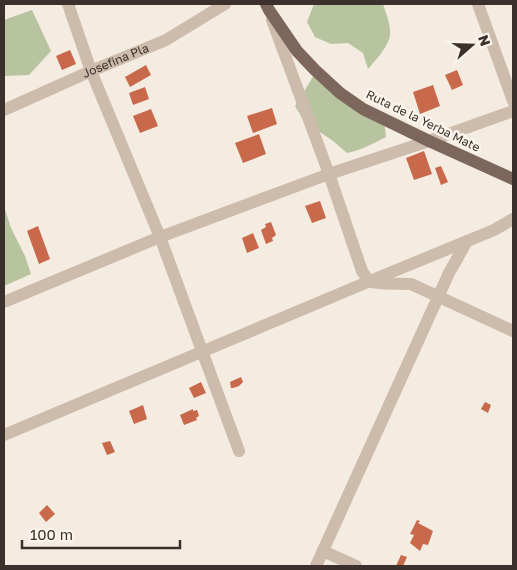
<svg xmlns="http://www.w3.org/2000/svg" width="517" height="570" font-family="'Golos Text',sans-serif">
<style>
.green{fill:#b8c4a0}
.building{fill:#c8694b}
.lines{fill:none;stroke-linecap:round;stroke-linejoin:round}
.minor{stroke:#cdbbac;stroke-width:12}
.major{stroke:#7d675c;stroke-width:12}
.labels{text-anchor:middle;stroke-width:5;stroke-linejoin:round;paint-order:stroke}
.street-label{font-size:12px;fill:#3b302b;stroke:#fbf5ee}
</style>
<rect width="100%" height="100%" fill="#f4ebe1"/>
<g class="green">
<path d="M 314,4 L 383,4 C 386,14 391,25 390,35 C 389,46 375,61 368,69 L 363,53 L 348,43 L 331,44 L 315,37 L 307,22 Z"/>
<polygon points="32,10 51,51 29,75 4,76 4,20"/>
<path d="M 314,75 L 384,121 L 386,137 C 373,144 361,150 347,153 L 333,141 L 304,121 L 295,106 Z"/>
<polygon points="4,206 11,228 25,256 31,274 4,286"/>
</g>
<g class="building">
<polygon points="70,50 76,64 62,70 56,56"/>
<polygon points="146,65 151,75 130,87 125,77"/>
<polygon points="457,70 463,85 452,90 445,75"/>
<polygon points="433,85 440,106 420,114 413,92"/>
<polygon points="145,87 149,99 133,105 129,93"/>
<polygon points="272,108 277,124 253,133 247,116"/>
<polygon points="151,109 158,126 140,133 133,116"/>
<polygon points="259,134 266,154 243,163 235,143"/>
<polygon points="424,151 432,174 414,180 406,158"/>
<polygon points="441,166 448,182 441,185 435,168"/>
<polygon points="320,201 326,218 312,223 305,206"/>
<polygon points="271,222 276,235 272,238 273,241 266,244 261,230 266,227 265,224"/>
<polygon points="38,226 50,259 39,264 27,231"/>
<polygon points="253,233 259,248 247,253 242,238"/>
<polygon points="241,377 243,382 239,386 233,388 231,388 230,382"/>
<polygon points="201,382 206,393 194,398 189,388"/>
<polygon points="485,402 491,405 488,413 481,409"/>
<polygon points="143,405 147,419 134,424 129,411"/>
<polygon points="193,409 193,411 197,410 199,416 196,418 197,420 184,425 180,415"/>
<polygon points="110,441 115,452 107,455 102,443"/>
<polygon points="47,505 55,514 46,522 39,513"/>
<polygon points="417,520 420,521 418,523 433,531 428,545 423,544 420,551 410,543 414,535 410,534"/>
<polygon points="401,555 407,557 403,566 396,566"/>
</g>
<g class="lines">
<g class="minor">
<polyline points="68,4 91,71 160,237 239,451"/>
<polyline points="478,4 513,101"/>
<path d="M 272,20 L 329,174 L 362,271 C 364,274 367,279 370,281 C 376,285 402,283 411,284 L 513,331"/>
<path id="s1" d="M 4,110 L 91,71 L 166,40 L 225,4"/>
<polyline points="4,302 160,237 329,174 429,141 513,111"/>
<polyline points="4,435 370,281 494,230 513,219"/>
<polyline points="323,551 356,566"/>
<polyline points="316,566 449,273 467,241"/>
</g>
<polyline class="major" points="266,4 269,10 297,51 315,70 340,93 363,109 429,141 513,179"/>
</g>
<g class="labels">
<g class="street-label">
<text dy="4" stroke="none"><textPath href="#s1" startOffset="122">Josefina Pla</textPath></text>
<text transform="translate(423 121) rotate(26)" y="4">Ruta de la Yerba Mate</text>
</g>
</g>
<rect width="517" height="570" fill="none" stroke="#3b302b" stroke-width="10"/>
<g transform="translate(472 45) rotate(70)" stroke="#fbf5ee" stroke-width="4" paint-order="stroke">
<path d="M0-4L9 19L0 12L-9 19Z" fill="#3b302b"/>
<text y="-8" font-size="14" font-weight="bold" text-anchor="middle" fill="#3b302b">N</text>
</g>
<path d="M22 540v8h158v-8" fill="none" stroke="#3b302b" stroke-width="2.5"/>
<text x="30" y="540" font-size="15" fill="#3b302b" stroke="#fbf5ee" stroke-width="4" paint-order="stroke">100 m</text>
</svg>
